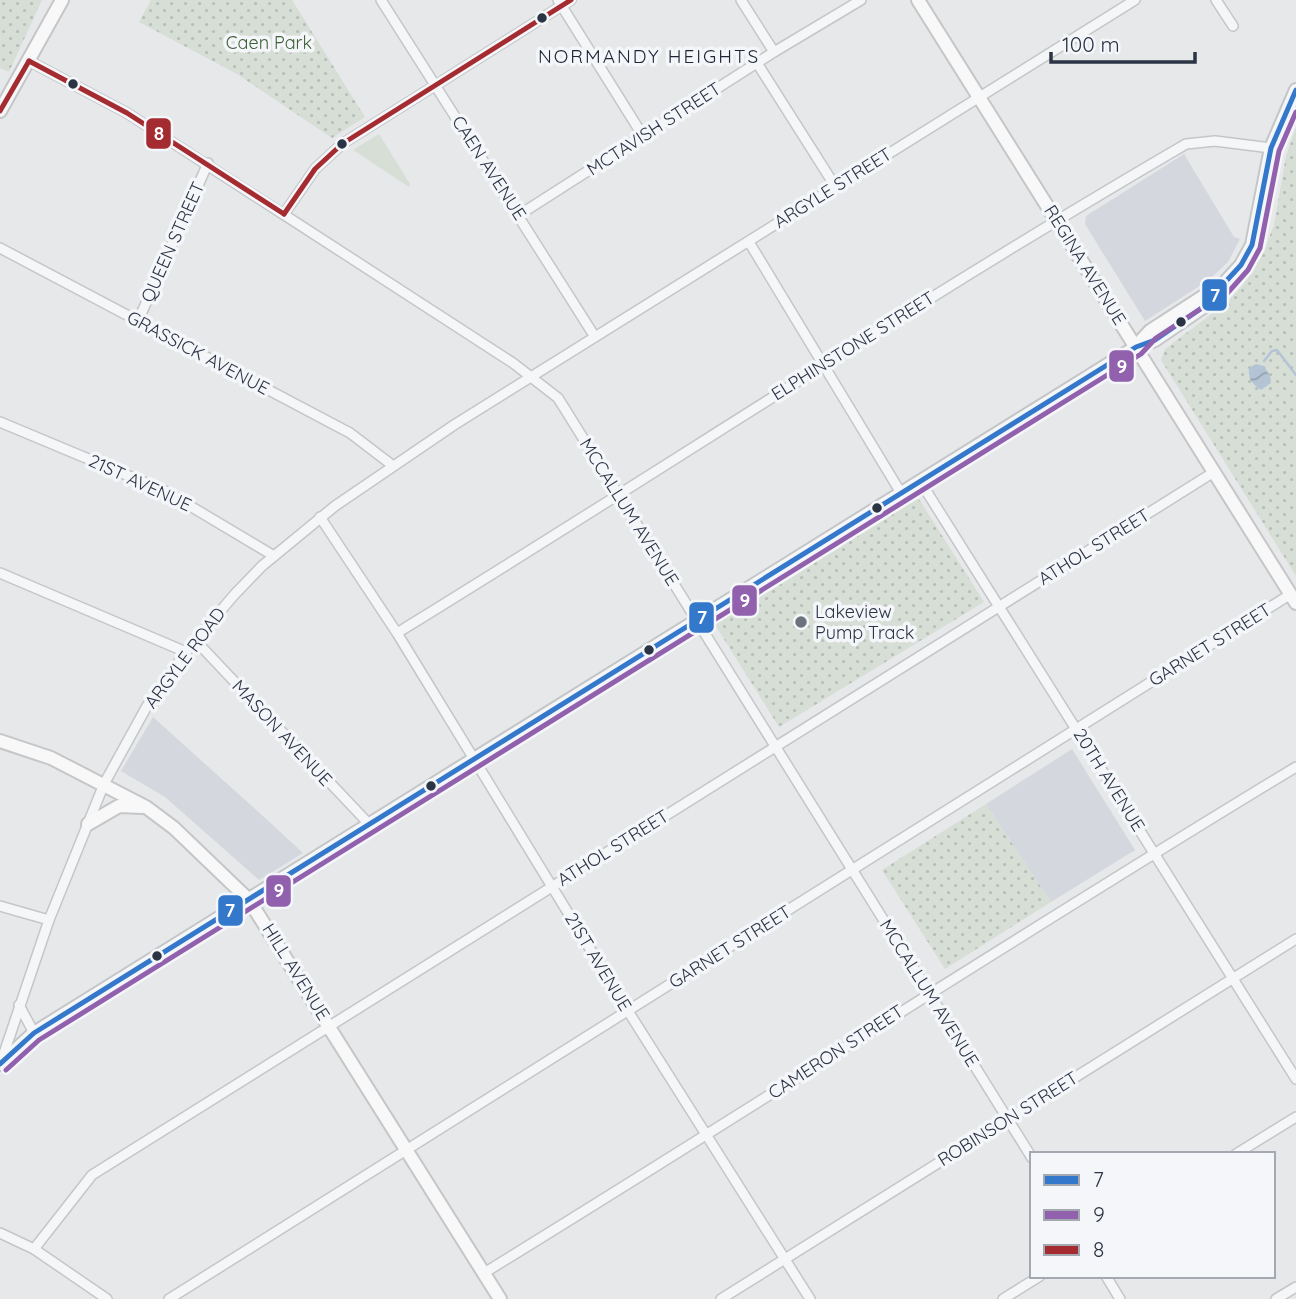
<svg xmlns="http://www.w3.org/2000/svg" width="1296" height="1299" font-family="Quicksand,sans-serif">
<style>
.built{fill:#d4d7dd}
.grass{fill:#d6ded6}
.park{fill:url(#park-dots)}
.water{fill:url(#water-waves)}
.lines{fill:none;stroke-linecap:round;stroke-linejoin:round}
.stream{stroke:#b4c4d5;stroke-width:2.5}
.street-casing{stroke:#c4c6c8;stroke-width:12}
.secondary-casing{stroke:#c4c6c8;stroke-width:16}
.street{stroke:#f5f6f7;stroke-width:9}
.secondary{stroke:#f8f8f8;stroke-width:12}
.bus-1-casing{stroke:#f4f6f9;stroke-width:10}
.bus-2-casing{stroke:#f4f6f9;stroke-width:10}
.bus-3-casing{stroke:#f4f6f9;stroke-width:10}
.bus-1{stroke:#3478cb;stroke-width:5}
.bus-2{stroke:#9161ad;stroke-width:5}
.bus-3{stroke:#a42c31;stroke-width:5}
.bus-dot{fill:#2b3445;stroke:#f4f6f9;stroke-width:2.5}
.poi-dot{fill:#6c737f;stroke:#f4f6f9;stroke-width:2.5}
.labels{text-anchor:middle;stroke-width:7;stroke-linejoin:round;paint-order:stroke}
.park-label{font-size:18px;fill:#3f6138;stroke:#f4f6f9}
.street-label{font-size:18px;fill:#2b3445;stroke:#f4f6f9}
.poi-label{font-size:18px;fill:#2b3445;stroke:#f4f6f9;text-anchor:start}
.neighbourhood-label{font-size:19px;letter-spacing:2px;fill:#1d2536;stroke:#f4f6f9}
.line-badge{stroke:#f4f6f9;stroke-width:2.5}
.badge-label{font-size:19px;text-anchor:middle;font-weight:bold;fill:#fff}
</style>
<defs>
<pattern id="park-dots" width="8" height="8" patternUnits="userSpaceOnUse" patternTransform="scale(1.75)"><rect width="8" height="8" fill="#d6ded6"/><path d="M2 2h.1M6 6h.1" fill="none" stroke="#b8bfb9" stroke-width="1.8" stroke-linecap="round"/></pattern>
<pattern id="water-waves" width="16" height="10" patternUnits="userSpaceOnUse" patternTransform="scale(1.75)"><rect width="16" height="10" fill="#b4c4d5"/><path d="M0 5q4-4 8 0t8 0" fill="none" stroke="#93a0af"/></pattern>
</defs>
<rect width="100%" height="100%" fill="#e6e8ea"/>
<g class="built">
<polygon points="1184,154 1234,237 1240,239 1228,262 1209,280 1145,321 1085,224 1086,216"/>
<polygon points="153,717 275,827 303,853 259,880 165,797 121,771"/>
<polygon points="1072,749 1135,850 1051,902 986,804"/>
</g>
<polygon class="grass" points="379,134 410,184 409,187 353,150"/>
<g class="park">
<polygon points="0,0 42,0 9,72 0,68"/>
<polygon points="151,0 292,0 365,117 332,138 237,74 139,22"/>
<polygon points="1296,127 1296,576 1161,360 1165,349 1225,304 1243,285 1262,256 1274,225 1286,156"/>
<polygon points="917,496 984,602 779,727 714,623"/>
<polygon points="986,804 1051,902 945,969 882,870"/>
</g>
<path class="water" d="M 1256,364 L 1264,366 L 1270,376 L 1271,383 L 1261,390 C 1252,384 1248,379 1249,368 Z"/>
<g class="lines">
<polyline class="stream" points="1264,361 1272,351 1277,350 1296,375"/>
<g class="street-casing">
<g id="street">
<polyline points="381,0 595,337"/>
<polyline points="558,0 643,136"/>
<polyline points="741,0 774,52"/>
<polyline points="1216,0 1233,26"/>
<polyline points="29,61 127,113 513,363 558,398 1032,1158"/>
<polyline points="757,63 835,186"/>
<polyline points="284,214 315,169 342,144 571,0"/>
<polyline points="519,215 774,52 861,0"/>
<polyline points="749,242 901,493"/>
<polyline points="0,248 350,433 392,465"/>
<polyline points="138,321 208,163"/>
<polyline points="0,422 165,491 274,556"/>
<polyline points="920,481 1296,1079"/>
<polyline points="320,517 397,633 628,1011 810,1299"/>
<polyline points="0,573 186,652"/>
<path d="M 397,633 C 661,471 918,300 1186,144 L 1215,141 L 1271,148"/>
<polyline points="196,641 369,824"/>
<polyline points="0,906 49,920"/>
<polyline points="19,1005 34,1033"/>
<polyline points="1,1062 49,920 104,784 147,706 186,652 234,595 262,566 335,506 454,425 1135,0"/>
<polyline points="1236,1154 1296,1117"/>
<polyline points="0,1233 34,1249 107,1299"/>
<polyline points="34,1249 92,1175 1214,472"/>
<path d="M 484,1273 C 756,1106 1023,932 1296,767"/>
<polyline points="1106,1276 1120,1299"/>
<polyline points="169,1299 1291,594"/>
<polyline points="721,1299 1296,939"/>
<polyline points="1003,1299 1040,1276"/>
<polyline points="1276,1299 1296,1287"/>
</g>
</g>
<g class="secondary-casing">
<g id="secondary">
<polyline points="918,0 1296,603"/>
<polyline points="0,111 62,0"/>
<polyline points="1136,346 1150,331 1207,294 1217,291"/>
<polyline points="0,741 51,758 146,807 174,828 249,900 500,1299"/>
<polyline points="88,824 119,806 142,807"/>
<polyline points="0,1064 34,1033 1067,390 1136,347 1155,340 1212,301 1217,291 1241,265 1252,245 1271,148 1296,90"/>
</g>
</g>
<use href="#street" class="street"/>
<use href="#secondary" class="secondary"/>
<g class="bus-1-casing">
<polyline id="bus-1" points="0,1064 34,1033 1136,347 1155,340 1212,301 1217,291 1241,265 1252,245 1271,148 1296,90"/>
</g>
<g class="bus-2-casing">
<polyline id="bus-2" points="6,1070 39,1040 1141,354 1156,338 1211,302 1223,298 1248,270 1260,248 1279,151 1296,112"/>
</g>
<g class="bus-3-casing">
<g id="bus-3">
<polyline points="29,61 127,113 284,214"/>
<polyline points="0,111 29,61"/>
<polyline points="284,214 315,169 342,144 571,0"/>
</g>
</g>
<use href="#bus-1" class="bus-1"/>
<use href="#bus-2" class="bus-2"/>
<use href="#bus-3" class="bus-3"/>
</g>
<g class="bus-dot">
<circle cx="542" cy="18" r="6"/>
<circle cx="73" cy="84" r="6"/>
<circle cx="342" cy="144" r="6"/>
<circle cx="1181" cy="322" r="6"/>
<circle cx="877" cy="508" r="6"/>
<circle cx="649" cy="650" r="6"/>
<circle cx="431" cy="786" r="6"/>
<circle cx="157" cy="956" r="6"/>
</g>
<circle class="poi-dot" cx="801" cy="622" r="7"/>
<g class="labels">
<g class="park-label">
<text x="269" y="49">Caen Park</text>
</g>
<g class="street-label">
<text transform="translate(654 129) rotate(-33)" y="6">MCTAVISH STREET</text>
<text transform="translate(489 168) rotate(57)" y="6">CAEN AVENUE</text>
<text transform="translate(833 188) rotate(-32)" y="6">ARGYLE STREET</text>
<text transform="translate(173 242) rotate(-66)" y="6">QUEEN STREET</text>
<text transform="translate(1085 265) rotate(58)" y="6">REGINA AVENUE</text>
<text transform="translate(853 346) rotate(-32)" y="6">ELPHINSTONE STREET</text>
<text transform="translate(198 353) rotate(28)" y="6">GRASSICK AVENUE</text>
<text transform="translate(140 483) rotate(25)" y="6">21ST AVENUE</text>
<text transform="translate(629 512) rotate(58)" y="6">MCCALLUM AVENUE</text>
<text transform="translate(1094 547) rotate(-32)" y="6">ATHOL STREET</text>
<text transform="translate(1210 645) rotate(-32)" y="6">GARNET STREET</text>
<text transform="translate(185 658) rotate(-53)" y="6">ARGYLE ROAD</text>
<text transform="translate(282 733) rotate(47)" y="6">MASON AVENUE</text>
<text transform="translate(1109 780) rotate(58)" y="6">20TH AVENUE</text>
<text transform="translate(613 848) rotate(-32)" y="6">ATHOL STREET</text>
<text transform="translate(730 947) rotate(-32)" y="6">GARNET STREET</text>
<text transform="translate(598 962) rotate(59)" y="6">21ST AVENUE</text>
<text transform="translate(296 972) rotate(58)" y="6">HILL AVENUE</text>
<text transform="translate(929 993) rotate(58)" y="6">MCCALLUM AVENUE</text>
<text transform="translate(836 1052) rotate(-33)" y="6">CAMERON STREET</text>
<text transform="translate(1008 1119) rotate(-32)" y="6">ROBINSON STREET</text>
</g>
<g class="poi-label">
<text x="815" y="618">Lakeview<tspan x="815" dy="21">Pump Track</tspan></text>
</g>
<g class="neighbourhood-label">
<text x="649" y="63">NORMANDY HEIGHTS</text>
</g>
</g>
<g class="line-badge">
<rect x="145" y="117" width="27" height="33" rx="7" fill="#a42c31"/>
<rect x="1201" y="278" width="27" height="34" rx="7" fill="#3478cb"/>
<rect x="1108" y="349" width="27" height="34" rx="7" fill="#9161ad"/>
<rect x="731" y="584" width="27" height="33" rx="7" fill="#9161ad"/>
<rect x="688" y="601" width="27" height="33" rx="7" fill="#3478cb"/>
<rect x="265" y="874" width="27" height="34" rx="7" fill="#9161ad"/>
<rect x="217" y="894" width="27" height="33" rx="7" fill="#3478cb"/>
</g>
<g class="badge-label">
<text x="159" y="140">8</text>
<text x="1215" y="302">7</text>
<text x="1122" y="373">9</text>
<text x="745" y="607">9</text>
<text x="702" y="624">7</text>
<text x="279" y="897">9</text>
<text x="230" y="917">7</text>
</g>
<rect x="1030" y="1152" width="245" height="126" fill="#f4f6f9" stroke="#a4a8b1" stroke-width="2"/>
<rect x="1044" y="1175" width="35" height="10" fill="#3478cb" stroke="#a4a8b1" stroke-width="2"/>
<text x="1093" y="1187" font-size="21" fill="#2b3445">7</text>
<rect x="1044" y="1210" width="35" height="10" fill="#9161ad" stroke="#a4a8b1" stroke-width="2"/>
<text x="1093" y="1222" font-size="21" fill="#2b3445">9</text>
<rect x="1044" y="1245" width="35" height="10" fill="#a42c31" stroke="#a4a8b1" stroke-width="2"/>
<text x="1093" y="1257" font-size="21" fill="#2b3445">8</text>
<path d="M1051 52v10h144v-10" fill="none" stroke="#2b3445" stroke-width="3.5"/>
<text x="1062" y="52" font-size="21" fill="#2b3445" stroke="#f4f6f9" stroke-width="5" paint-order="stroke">100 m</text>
</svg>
